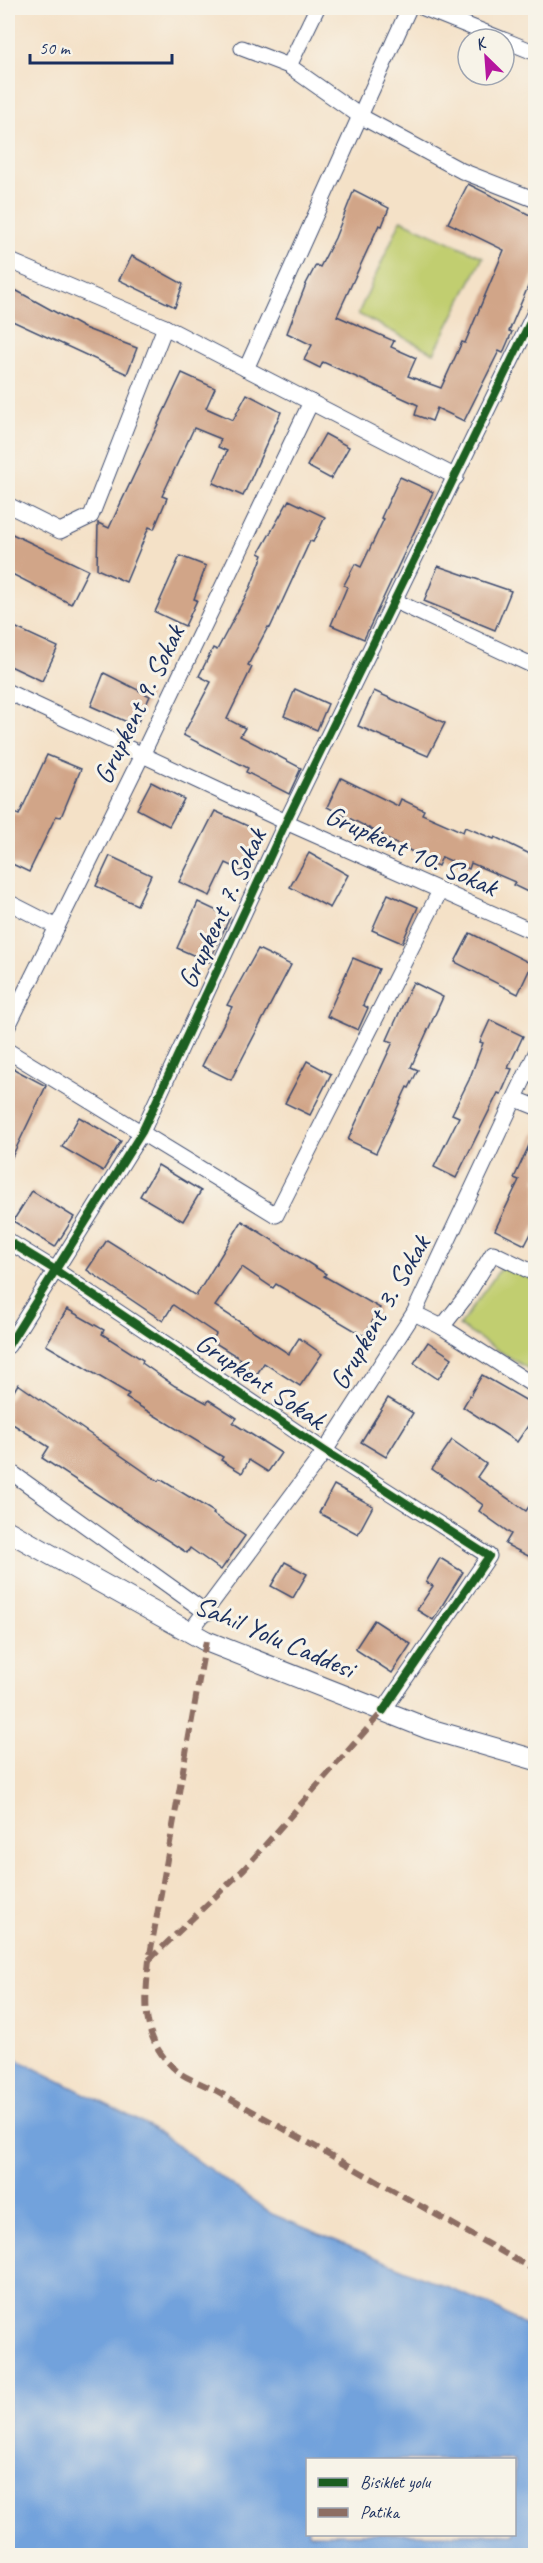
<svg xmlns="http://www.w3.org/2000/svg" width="543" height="2563" font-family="Caveat,sans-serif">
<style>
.green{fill:#c1ce70;stroke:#6e7e67;stroke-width:1.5}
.water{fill:#72a2dc;stroke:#46689d;stroke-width:1.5;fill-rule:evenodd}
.building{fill:#d1a588}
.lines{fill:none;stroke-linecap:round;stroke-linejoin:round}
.minor-casing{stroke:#3c4a6e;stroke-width:17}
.tertiary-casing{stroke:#3c4a6e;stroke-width:22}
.minor{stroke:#fff;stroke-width:15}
.tertiary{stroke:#fff;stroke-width:20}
.quiet{stroke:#8d6e63;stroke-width:6;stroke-dasharray:12 6;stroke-linecap:butt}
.cycleway-casing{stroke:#f7f3e8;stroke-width:11}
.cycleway{stroke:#1b5e20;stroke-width:8}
.labels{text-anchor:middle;stroke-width:6;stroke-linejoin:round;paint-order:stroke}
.street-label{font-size:28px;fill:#1b2f5e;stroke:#f7f3e8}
</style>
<rect width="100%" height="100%" fill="#f7f3e8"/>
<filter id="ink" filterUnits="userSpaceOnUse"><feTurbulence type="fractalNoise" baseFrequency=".0167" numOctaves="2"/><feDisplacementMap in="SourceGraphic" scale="12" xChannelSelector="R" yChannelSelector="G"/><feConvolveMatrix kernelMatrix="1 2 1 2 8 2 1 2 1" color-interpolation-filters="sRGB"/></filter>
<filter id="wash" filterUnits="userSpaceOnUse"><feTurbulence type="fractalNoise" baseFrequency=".008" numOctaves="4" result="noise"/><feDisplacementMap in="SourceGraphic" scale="24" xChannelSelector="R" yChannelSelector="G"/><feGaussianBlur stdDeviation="1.35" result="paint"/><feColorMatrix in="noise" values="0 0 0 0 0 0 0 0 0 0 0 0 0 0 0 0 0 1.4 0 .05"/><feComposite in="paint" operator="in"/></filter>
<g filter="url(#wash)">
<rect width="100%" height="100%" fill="#f4e1c7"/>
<g class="green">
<polygon points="401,220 483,257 434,353 358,314"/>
<polygon points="503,1265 535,1281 535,1373 459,1326"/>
</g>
<path class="water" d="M 8,2055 L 151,2127 L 272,2214 L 492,2306 L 535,2332 L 535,2555 L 8,2555 ZM 308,2460 L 514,2460 L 514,2534 L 308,2534 Z"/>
<g id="blocks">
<g class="building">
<polygon points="468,184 536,218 536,268 509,331 512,332 503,353 499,351 464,421 437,408 432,421 415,415 418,405 323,362 320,368 304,360 312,345 287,333 306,284 316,265 320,267 335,238 354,190 389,208 382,226 379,225 337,316 394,341 391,347 416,358 408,376 441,388 462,342 465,343 504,250 448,223"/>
<polygon points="132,256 183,284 175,307 119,280"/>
<polygon points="8,286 84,328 137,348 127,374 8,319"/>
<polygon points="182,373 215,388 206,408 233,420 247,394 281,412 243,496 213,483 227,451 218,447 221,439 194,428 162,496 167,498 154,529 149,527 126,582 97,569 98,523 109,528"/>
<polygon points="325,434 349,447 331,479 307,466"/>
<polygon points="400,477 433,492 364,639 331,625 347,587 344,585 355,564 361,567 384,519 381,518"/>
<polygon points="289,500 325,517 313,542 310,541 270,628 268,627 248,665 252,667 227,719 245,728 240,736 301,768 289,794 246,772 248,768 183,735 211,682 199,676 213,648 217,650 251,586 263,555 259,553"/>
<polygon points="8,532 88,570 71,604 8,572"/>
<polygon points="180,556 206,566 194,599 197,600 185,626 155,612"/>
<polygon points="438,566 511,591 495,630 424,601"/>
<polygon points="8,624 58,647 42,681 8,665"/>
<polygon points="104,673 150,696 136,726 91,706"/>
<polygon points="295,689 328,704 317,730 284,716"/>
<polygon points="374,691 445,723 428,756 358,726"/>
<polygon points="47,755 81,769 61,817 56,816 29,872 8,862 8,810 19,815"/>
<polygon points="341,778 398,806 401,799 424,810 422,814 463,832 465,827 494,839 495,837 536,857 536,896 513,885 515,882 471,863 469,869 442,857 438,866 416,857 417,854 382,837 383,835 327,807"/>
<polygon points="151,782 184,799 169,826 137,809"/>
<polygon points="215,811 263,833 245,872 226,863 210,896 179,882"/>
<polygon points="309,853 348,875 330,908 290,887"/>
<polygon points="110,856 151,875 137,905 96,886"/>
<polygon points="388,894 418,907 402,943 372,930"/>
<polygon points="198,902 230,917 209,962 177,948"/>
<polygon points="470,933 532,964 518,994 455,962"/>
<polygon points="258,949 291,965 231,1080 202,1066 232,1007 227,1005"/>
<polygon points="353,958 379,969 363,1005 368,1008 358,1030 327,1016"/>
<polygon points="413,982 443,997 411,1067 418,1070 409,1088 407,1087 376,1153 348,1140 393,1042 387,1040"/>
<polygon points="490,1020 523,1036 508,1068 512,1069 501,1094 498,1093 456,1178 434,1167 459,1117 452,1114 469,1080 483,1043 480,1042"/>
<polygon points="307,1061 331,1074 310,1115 285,1103"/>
<polygon points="14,1069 46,1086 8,1165 8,1084"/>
<polygon points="79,1117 121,1141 103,1171 62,1147"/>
<polygon points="536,1130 536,1224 525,1245 495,1230 519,1180 514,1178"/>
<polygon points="158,1165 201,1191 183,1221 140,1196"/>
<polygon points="32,1191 74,1217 55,1247 13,1221"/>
<polygon points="242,1221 326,1274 324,1276 380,1308 364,1336 276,1284 273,1288 242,1267 215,1306 289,1354 299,1338 322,1354 300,1386 264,1363 257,1374 239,1362 241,1359 212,1341 216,1334 173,1305 163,1321 87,1270 107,1240 196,1296"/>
<polygon points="67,1309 104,1330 102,1334 143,1360 142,1363 175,1386 207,1403 209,1400 237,1418 233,1423 281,1453 268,1472 249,1460 242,1473 221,1460 223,1457 126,1398 129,1394 46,1345"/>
<polygon points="428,1342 452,1358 438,1379 414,1363"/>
<polygon points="482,1375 536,1406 536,1414 517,1442 463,1407"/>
<polygon points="18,1384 158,1481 160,1479 214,1512 213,1514 245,1536 221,1570 190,1548 187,1553 42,1458 49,1447 8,1421 8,1401"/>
<polygon points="388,1398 413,1413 386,1457 361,1442"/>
<polygon points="452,1440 486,1464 477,1477 526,1511 536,1496 536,1560 505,1544 511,1534 479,1511 483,1505 432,1469"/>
<polygon points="334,1485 373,1506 358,1534 319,1513"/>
<polygon points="440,1558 463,1572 433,1620 417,1610 433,1586 426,1582"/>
<polygon points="285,1562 307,1574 293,1598 271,1586"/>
<polygon points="374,1620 411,1644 392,1673 355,1649"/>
</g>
</g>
</g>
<g filter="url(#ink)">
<use href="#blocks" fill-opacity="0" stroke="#3c4a6e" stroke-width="1.5"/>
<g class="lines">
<g class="minor-casing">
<g id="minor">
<polyline points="424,8 501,39"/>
<polyline points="504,40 536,53"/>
<polyline points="242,48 289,66 360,116 409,8"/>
<polyline points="289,66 317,8"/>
<polyline points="8,260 165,327 456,477"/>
<polyline points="246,369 360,116 462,171 536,200"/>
<polyline points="8,505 60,531 91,516 165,327"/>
<polyline points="395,601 536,667"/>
<polyline points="8,692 286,822 536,933"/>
<polyline points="8,902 57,927"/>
<polyline points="8,1026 142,755 311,402"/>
<polyline points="8,1051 276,1215 440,891"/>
<polyline points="516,1099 536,1107"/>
<polyline points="8,1241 57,1271 325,1451 489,1556 383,1711"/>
<polyline points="414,1313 442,1327 536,1387"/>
<polyline points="442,1327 467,1295 493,1253 536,1274"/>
<polyline points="8,1346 142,1132 286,822 536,310"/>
<polyline points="8,1470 207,1613"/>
<polyline points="189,1633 325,1451 414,1313 536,1053"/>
</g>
</g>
<g class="tertiary-casing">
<polyline id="tertiary" points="8,1531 206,1641 429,1729 536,1760"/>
</g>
<use href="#minor" class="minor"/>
<use href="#tertiary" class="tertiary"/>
<g class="quiet">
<path d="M 206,1641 L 149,1960 C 145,2003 140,2039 177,2071 C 187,2079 203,2084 215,2090 L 536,2271"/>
<polyline points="149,1960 244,1869 383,1711"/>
</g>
<g class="cycleway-casing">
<g id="cycleway">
<polyline points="8,1241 57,1271 325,1451 489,1556 383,1711"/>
<polyline points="8,1346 142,1132 286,822 536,310"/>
</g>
</g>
<use href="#cycleway" class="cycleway"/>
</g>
</g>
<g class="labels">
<g class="street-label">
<text transform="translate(138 704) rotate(-64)" y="10">Grupkent 9. Sokak</text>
<text transform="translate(412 850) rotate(24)" y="10">Grupkent 10. Sokak</text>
<text transform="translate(221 908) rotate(-65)" y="10">Grupkent 7. Sokak</text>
<text transform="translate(379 1312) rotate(-60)" y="10">Grupkent 3. Sokak</text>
<text transform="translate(261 1380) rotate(34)" y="10">Grupkent Sokak</text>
<text transform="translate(275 1636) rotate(23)" y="10">Sahil Yolu Caddesi</text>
</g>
</g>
<rect width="543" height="2563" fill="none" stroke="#f7f3e8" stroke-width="30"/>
<rect x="306" y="2458" width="210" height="78" fill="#f7f3e8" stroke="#9fa5b1" stroke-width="1.5"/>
<rect x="318" y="2478" width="30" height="9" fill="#1b5e20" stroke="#9fa5b1" stroke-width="1.5"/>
<text x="360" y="2488" font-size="18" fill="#1b2f5e">Bisiklet yolu</text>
<rect x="318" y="2508" width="30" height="9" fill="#8d6e63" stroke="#9fa5b1" stroke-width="1.5"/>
<text x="360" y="2518" font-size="18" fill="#1b2f5e">Patika</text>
<g transform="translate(486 57) rotate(335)"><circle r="28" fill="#f7f3e8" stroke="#9fa5b1" stroke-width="1.5"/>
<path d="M0-4.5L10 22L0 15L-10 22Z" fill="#b5179e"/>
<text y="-9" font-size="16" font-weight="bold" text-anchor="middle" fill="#1b2f5e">K</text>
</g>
<path d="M30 54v9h142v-9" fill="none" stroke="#1b2f5e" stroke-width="3"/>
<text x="39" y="54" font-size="18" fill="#1b2f5e" stroke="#f7f3e8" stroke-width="4.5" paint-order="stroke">50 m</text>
</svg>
